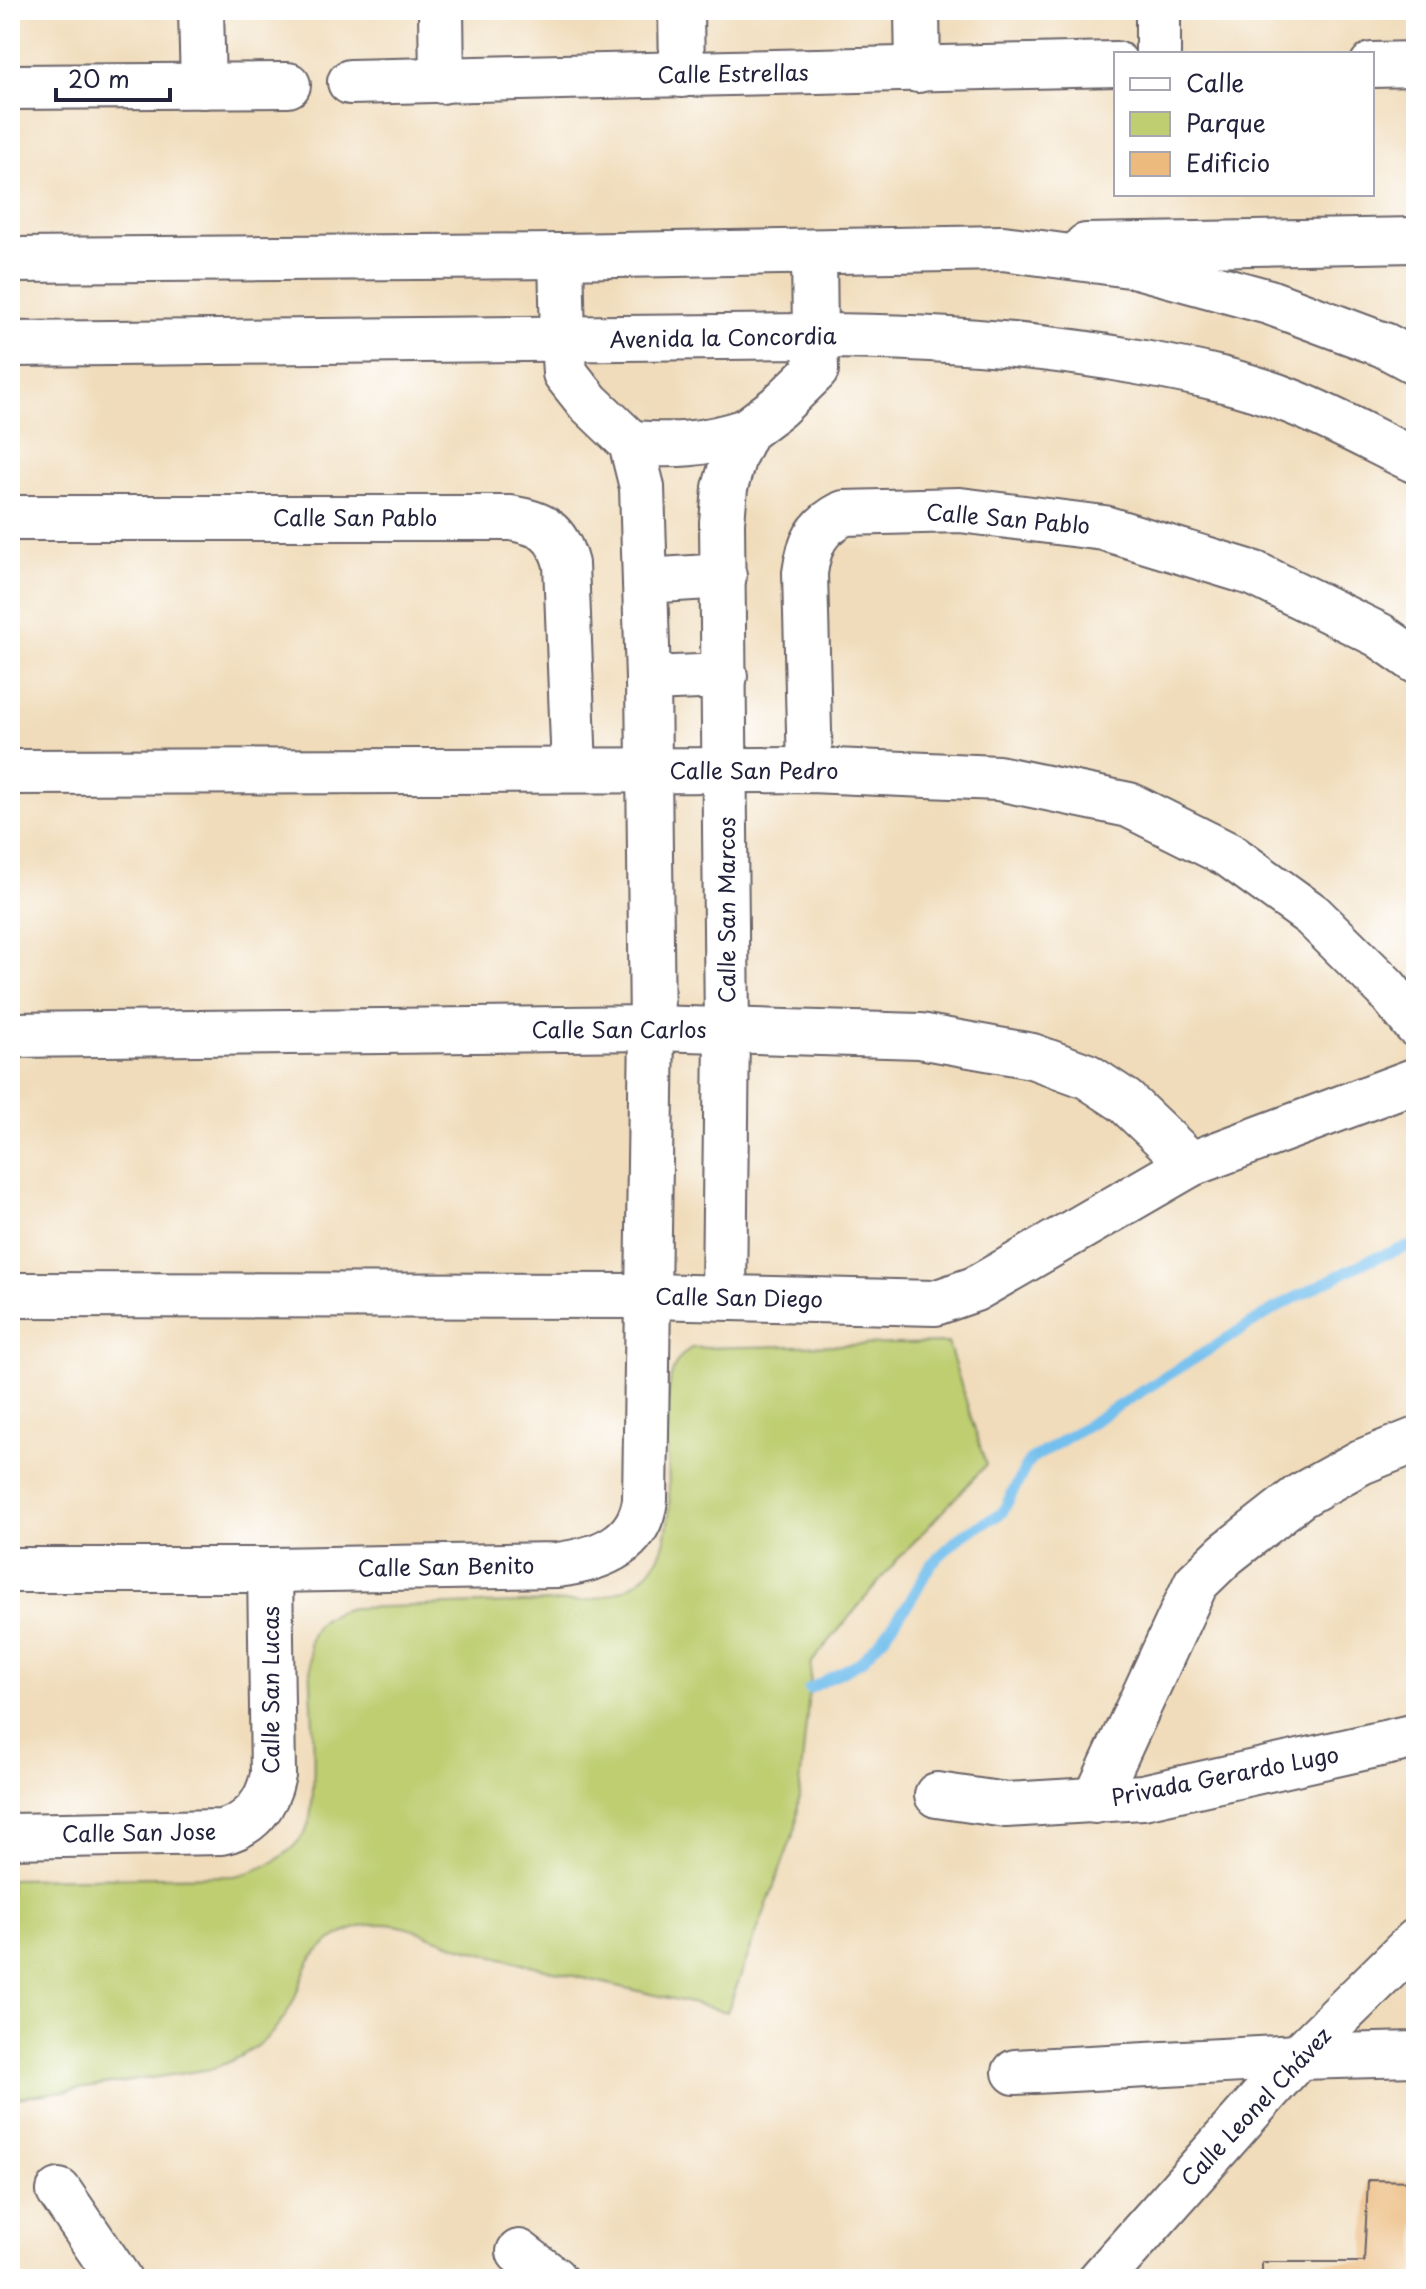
<svg xmlns="http://www.w3.org/2000/svg" width="1426" height="2289" font-family="'Playpen Sans',sans-serif">
<style>
.green{fill:#bece71;stroke:#707856;stroke-width:2}
.lines{fill:none;stroke-linecap:round;stroke-linejoin:round}
.stream{stroke:#73bfed;stroke-width:11}
.building{fill:#ebba7c}
.minor-casing{stroke:#6a6367;stroke-width:48}
.major-casing{stroke:#6a6367;stroke-width:48}
.minor{stroke:#fff;stroke-width:44}
.major{stroke:#fff;stroke-width:44}
.labels{text-anchor:middle;stroke-width:7;stroke-linejoin:round;paint-order:stroke}
.street-label{font-size:22px;fill:#22223b;stroke:#fff}
</style>
<rect width="100%" height="100%" fill="#fff"/>
<filter id="ink" filterUnits="userSpaceOnUse"><feTurbulence type="fractalNoise" baseFrequency=".0125" numOctaves="2"/><feDisplacementMap in="SourceGraphic" scale="16" xChannelSelector="R" yChannelSelector="G"/><feConvolveMatrix kernelMatrix="1 2 1 2 8 2 1 2 1" color-interpolation-filters="sRGB"/></filter>
<filter id="wash" filterUnits="userSpaceOnUse"><feTurbulence type="fractalNoise" baseFrequency=".006" numOctaves="4" result="noise"/><feDisplacementMap in="SourceGraphic" scale="32" xChannelSelector="R" yChannelSelector="G"/><feGaussianBlur stdDeviation="1.8" result="paint"/><feColorMatrix in="noise" values="0 0 0 0 0 0 0 0 0 0 0 0 0 0 0 0 0 1.4 0 .05"/><feComposite in="paint" operator="in"/></filter>
<g filter="url(#wash)">
<rect width="100%" height="100%" fill="#f0dcba"/>
<path class="green" d="M 948,1343 L 986,1465 L 896,1561 L 812,1662 L 796,1827 L 727,2012 C 639,1990 549,1972 461,1947 C 435,1940 408,1923 380,1924 C 361,1924 344,1932 329,1942 C 307,1958 306,1968 297,1992 C 281,2034 252,2055 211,2069 L 10,2099 L 10,1879 L 234,1876 C 261,1871 290,1857 305,1832 C 321,1808 310,1678 309,1643 C 314,1619 329,1613 352,1608 L 584,1601 C 706,1582 658,1481 668,1396 C 670,1375 673,1360 691,1348 Z"/>
<g class="lines">
<polyline class="stream" points="809,1689 860,1662 884,1637 910,1601 931,1564 962,1535 1002,1513 1029,1461 1283,1304 1369,1260 1416,1244"/>
</g>
<g id="blocks">
<polygon class="building" points="1368,2180 1416,2181 1416,2279 1262,2279 1262,2262 1364,2262"/>
</g>
</g>
<g filter="url(#ink)">
<use href="#blocks" fill-opacity="0" stroke="#6a6367" stroke-width="2"/>
<g class="lines">
<g class="minor-casing">
<g id="minor">
<polyline points="201,10 203,86"/>
<polyline points="441,10 442,81"/>
<polyline points="681,10 682,75"/>
<polyline points="917,10 918,70"/>
<polyline points="1158,54 1158,10"/>
<polyline points="1372,65 1416,64"/>
<polyline points="350,82 1116,64"/>
<polyline points="10,87 288,85"/>
<polyline points="1086,246 1416,240"/>
<path d="M 631,443 C 676,446 703,445 746,431"/>
<path d="M 10,518 L 511,518 C 543,524 557,531 566,564 L 574,769"/>
<polyline points="645,581 724,576"/>
<polyline points="648,679 725,676"/>
<path d="M 810,770 L 805,573 C 809,544 816,527 844,513 L 960,510 L 1104,528 L 1255,574 L 1379,635 L 1416,661"/>
<polyline points="10,772 810,770 998,778 1129,805 1229,855 1312,915 1386,988 1416,1025"/>
<polyline points="10,1035 652,1028 920,1036 1032,1056 1087,1076 1125,1101 1191,1164"/>
<polyline points="10,1295 648,1296 935,1303 975,1289 1191,1164 1416,1080"/>
<polyline points="724,1297 727,1031 722,522 725,488 734,456 746,431 778,407 816,370 815,336"/>
<path d="M 10,1570 L 270,1570 L 557,1565 C 598,1560 639,1546 645,1500 L 652,1028 L 648,679 L 642,487 L 631,443 L 588,402 L 565,373 L 563,340"/>
<polyline points="937,1795 1006,1805 1143,1797 1416,1736"/>
<polyline points="1095,1801 1196,1583 1226,1554 1300,1496 1361,1462 1416,1440"/>
<path d="M 10,1836 L 221,1832 C 251,1826 267,1804 273,1775 L 270,1570"/>
<polyline points="1015,2072 1298,2057 1416,2054"/>
<polyline points="59,2191 119,2279"/>
<polyline points="519,2252 554,2279"/>
<polyline points="1101,2279 1298,2057 1416,1941"/>
</g>
</g>
<g class="major-casing">
<g id="major">
<polyline points="814,252 815,336"/>
<polyline points="561,256 563,340"/>
<polyline points="10,260 561,256 1003,248 1137,266 1269,302 1384,345 1416,362"/>
<path d="M 10,344 L 815,336 C 926,336 1034,343 1143,363 C 1194,372 1247,383 1295,403 C 1337,420 1376,442 1416,461"/>
</g>
</g>
<use href="#minor" class="minor"/>
<use href="#major" class="major"/>
</g>
</g>
<g class="labels">
<g class="street-label">
<text transform="translate(733 74) rotate(-1)" y="8">Calle Estrellas</text>
<text transform="translate(723 338) rotate(-1)" y="8">Avenida la Concordia</text>
<text x="355" y="526">Calle San Pablo</text>
<text transform="translate(1008 519) rotate(5)" y="8">Calle San Pablo</text>
<text x="754" y="779">Calle San Pedro</text>
<text transform="translate(727 910) rotate(-90)" y="8">Calle San Marcos</text>
<text x="619" y="1038">Calle San Carlos</text>
<text transform="translate(739 1298) rotate(1)" y="8">Calle San Diego</text>
<text transform="translate(446 1567) rotate(-1)" y="8">Calle San Benito</text>
<text transform="translate(271 1690) rotate(-90)" y="8">Calle San Lucas</text>
<text transform="translate(1225 1776) rotate(-11)" y="8">Privada Gerardo Lugo</text>
<text transform="translate(139 1833) rotate(-1)" y="8">Calle San Jose</text>
<text transform="translate(1256 2107) rotate(-47)" y="8">Calle Leonel Chávez</text>
</g>
</g>
<rect width="1426" height="2289" fill="none" stroke="#fff" stroke-width="40"/>
<rect x="1114" y="52" width="260" height="144" fill="#ffffff" stroke="#a7a7b1" stroke-width="2"/>
<rect x="1130" y="78" width="40" height="12" fill="#ffffff" stroke="#a7a7b1" stroke-width="2"/>
<text x="1186" y="92" font-size="24" fill="#22223b">Calle</text>
<rect x="1130" y="112" width="40" height="24" fill="#bece71" stroke="#a7a7b1" stroke-width="2"/>
<text x="1186" y="132" font-size="24" fill="#22223b">Parque</text>
<rect x="1130" y="152" width="40" height="24" fill="#ebba7c" stroke="#a7a7b1" stroke-width="2"/>
<text x="1186" y="172" font-size="24" fill="#22223b">Edificio</text>
<path d="M56 88v12h114v-12" fill="none" stroke="#22223b" stroke-width="4"/>
<text x="68" y="88" font-size="24" fill="#22223b" stroke="#ffffff" stroke-width="6" paint-order="stroke">20 m</text>
</svg>
